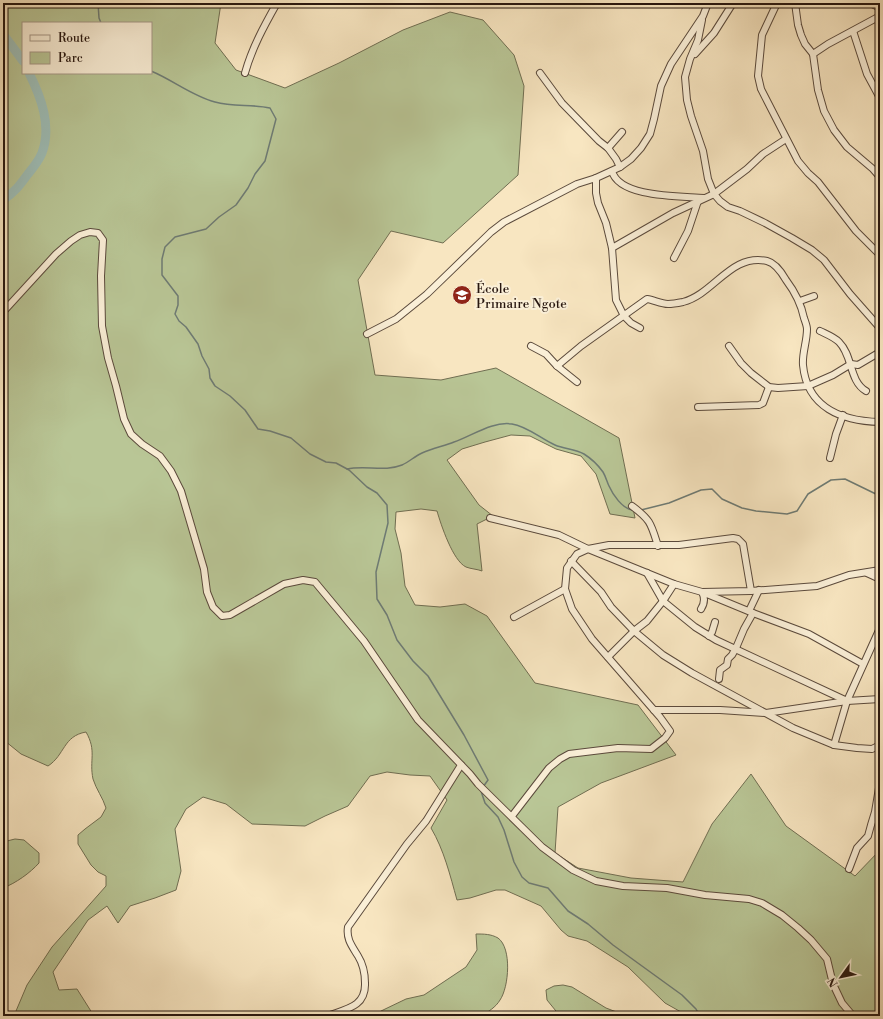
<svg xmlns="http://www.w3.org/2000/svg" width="883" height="1019" font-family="'Libre Bodoni',serif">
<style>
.green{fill:#b9c696;stroke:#706e52;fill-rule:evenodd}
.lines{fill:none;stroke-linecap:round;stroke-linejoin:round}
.stream{stroke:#6e7b74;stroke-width:1.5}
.river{stroke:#9ebeb7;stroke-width:9}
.street-casing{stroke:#5b4a3c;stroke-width:8}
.street{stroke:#faefd7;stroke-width:6}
.labels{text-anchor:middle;stroke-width:4;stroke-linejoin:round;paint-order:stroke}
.poi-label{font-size:13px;fill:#27160f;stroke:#faefd7;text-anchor:start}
</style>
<rect width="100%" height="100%" fill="#f8e6c1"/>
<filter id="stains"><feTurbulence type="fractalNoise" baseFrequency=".005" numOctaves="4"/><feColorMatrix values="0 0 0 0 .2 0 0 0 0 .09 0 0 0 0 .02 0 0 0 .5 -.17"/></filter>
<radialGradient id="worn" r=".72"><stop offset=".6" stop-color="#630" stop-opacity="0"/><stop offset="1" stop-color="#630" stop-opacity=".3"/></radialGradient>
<g class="green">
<path d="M 3,3 L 221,3 L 215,43 L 236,70 L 285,88 L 339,63 L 403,30 L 450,12 L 483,20 L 514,55 L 524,86 L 518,175 L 443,243 L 391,231 L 358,280 L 375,375 L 441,380 L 496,368 L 619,438 L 635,518 L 610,514 L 596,474 L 581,456 L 556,449 L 530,436 L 511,435 L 485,442 L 462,449 L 447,460 L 479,505 L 493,516 L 477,524 L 482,571 C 477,569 471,569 466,567 C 453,561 441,525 437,511 L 421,509 L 396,512 L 395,529 L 401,553 L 405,586 L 415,605 L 440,607 L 465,604 L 487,616 L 535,683 L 638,705 L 676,755 L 601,783 L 558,807 L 555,853 L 578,868 L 631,878 L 683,882 L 712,824 L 751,774 L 786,826 L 855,876 L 880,850 L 880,1016 L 685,1016 L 681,1012 L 665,1003 L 628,967 L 587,941 L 568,936 L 561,930 L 541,906 L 505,890 L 496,890 L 470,898 L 457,900 C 450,875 444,850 431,828 L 447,800 L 430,776 L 410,775 L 387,772 L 370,776 L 348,806 L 325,816 L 305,826 L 252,824 L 226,804 L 203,797 L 186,809 L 175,829 L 181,871 L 176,890 L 155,898 L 130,906 L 118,923 L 107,906 L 88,920 L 53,972 L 59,990 L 77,989 L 94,1016 L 19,1016 L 16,1011 L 27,985 L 52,947 L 106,886 L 106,876 L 98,872 L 91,865 L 78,844 L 78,835 L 85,829 L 101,817 L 106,808 C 103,798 96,789 93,779 C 89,760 97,751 86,732 C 63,736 65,755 48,766 L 21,754 L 5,741 L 3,742 ZM 23,23 L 151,23 L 151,73 L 23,73 Z"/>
<path d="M 15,839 L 24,840 L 39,853 L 39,863 C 30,873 16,883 3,888 L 3,842 Z"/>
<path d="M 476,934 C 484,934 491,934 498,938 C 512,948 509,987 500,1000 C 496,1007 488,1012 481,1016 L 375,1016 L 381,1011 L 406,999 L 424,995 L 466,967 L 477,950 Z"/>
<polygon points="563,985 572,987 606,1008 627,1016 560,1016 547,1000 546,990 554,986"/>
</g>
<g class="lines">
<g class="stream">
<polyline points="98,3 99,18 101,23"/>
<path d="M 151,71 C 173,80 192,96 215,102 C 233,107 252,104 270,108 L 276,119 L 265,161 L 255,174 L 248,188 L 236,205 L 219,217 L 206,229 L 175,237 L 165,247 L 162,259 L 162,275 L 178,296 L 178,305 L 175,314 L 179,321 L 186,327 L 198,344 L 202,356 L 209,369 L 210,378 L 215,386 L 230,396 L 245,410 L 258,429 L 270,431 L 291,438 L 310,454 L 326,462 L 336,463 L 349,470 L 367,487 L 377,493 L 387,505 L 388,523 L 376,572 L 377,599 L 387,615 L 397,640 L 413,661 L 428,676 L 464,735 L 488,780 L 483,787"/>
<path d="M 347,469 C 365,465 385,472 402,465 C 409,462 415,456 422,453 C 433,448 444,446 454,442 C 472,436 492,421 512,424 C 527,426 541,439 555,445 C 564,449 575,449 584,454 C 592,459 598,465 603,472 C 606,477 607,482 609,486 C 613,495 622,508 632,510"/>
<polyline points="641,510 669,503 701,490 712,489 722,499 742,508 756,511 787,514 797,511 808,494 831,480 845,479 880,496"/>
<polyline points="481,791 485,803 498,817 504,830 514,862 522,877 529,883 548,888 568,911 588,924 613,945 682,995 696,1009 700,1016"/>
</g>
<g class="river">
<polyline points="3,34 23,61"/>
<path d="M 3,200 C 15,192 20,185 28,174 C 33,168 39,160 42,153 C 52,126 41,97 29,73"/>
</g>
<g class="street-casing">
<g id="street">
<polyline points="777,3 762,35 758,76 761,89 798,161 808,173 818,182 856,231 880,255"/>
<polyline points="795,3 798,25 801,35 805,44 813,54 818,90 824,111 834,130 847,147 873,169 880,177"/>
<polyline points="870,3 880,8"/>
<polyline points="702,20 698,40 690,59 685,77 687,100 691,116 703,151 708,179 714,194 720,201 728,207 740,211 765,223 792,238 812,250 824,260 850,294 880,328"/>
<polyline points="853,31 867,74 880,98"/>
<polyline points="695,54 714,33 733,3"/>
<polyline points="813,54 828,44 880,16"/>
<path d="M 245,73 C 252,48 264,26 277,3"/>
<polyline points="540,73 562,103 599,141 608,148 616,159 620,167"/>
<polyline points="608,148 622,132"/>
<path d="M 612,171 C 619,198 681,196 704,198"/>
<polyline points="596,178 596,193 598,203 606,223 612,248 616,300 624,316 631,323 640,328"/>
<polyline points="612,248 673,213 714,194 747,169 763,154 786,139"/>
<polyline points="674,258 688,231 698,201"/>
<polyline points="800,301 814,296"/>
<polyline points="3,312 56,254 71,241 80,235 90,232 98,233 103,240 101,276 102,326 108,358 116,386 124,419 131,434 142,444 160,456 171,471 181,491 204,569 207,592 213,607 222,616 230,615 284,584 303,580 315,582 364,641 418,720 470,774 478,784 542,847 573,870 596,881 623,886 667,888 705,895 749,899 762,903 782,915 798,928 811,940 827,959 833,984 842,1003 853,1016"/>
<path d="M 820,331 C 826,334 834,337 839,342 C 853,356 849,381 866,391"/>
<polyline points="367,334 396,319 427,294 491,232 504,222 577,184 596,178 620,167 631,159 641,148 650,134 654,119 661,86 671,64 703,16 708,3"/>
<polyline points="531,346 546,354 557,366 577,382"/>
<polyline points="729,346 741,363 751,373 769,387 778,388 808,386 833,375 851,364 858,365 880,352"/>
<path d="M 557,366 L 581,346 L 647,299 C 654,300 661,304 668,304 C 672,304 678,303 683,302 C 714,294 731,253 767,261 C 775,263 782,273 786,280 C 795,292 801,303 804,318 C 805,321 807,326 807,329 C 807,342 802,353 803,365 C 807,408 842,421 880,422"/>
<polyline points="698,407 759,405 763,403 769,387"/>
<polyline points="830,458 836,434 843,415"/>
<path d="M 632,506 C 651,520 651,524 658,546"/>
<polyline points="490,518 559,535 588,549 609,545 679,545 733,538 738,539 743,544 751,591"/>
<polyline points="571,561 601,592 611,607 634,631 663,655 692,673 793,728 834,745 857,748 872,749 880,745"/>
<polyline points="647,573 663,601 695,627 716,640 847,701"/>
<polyline points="867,573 880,579"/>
<path d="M 701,609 C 705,603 705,598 702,592 L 753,613 L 809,634 L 863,664"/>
<polyline points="749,611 759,590"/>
<polyline points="514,617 565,589"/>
<polyline points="709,636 712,632 715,622"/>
<polyline points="608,657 634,631 647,621 663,601 674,584"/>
<polyline points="719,679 720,670 727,665 728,659 732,655 736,648 744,629 753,613"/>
<polyline points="654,710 720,710 766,713 847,701 880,699"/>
<polyline points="834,745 847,701 880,628"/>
<polyline points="512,816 549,768 560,759 569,754 618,748 651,749 665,738 670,731 660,717 592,639 572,609 565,589 567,568 577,554 588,549 674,584 702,592 751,591 817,586 849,575 880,570"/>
<polyline points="849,869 857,848 868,836 871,825 875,812 880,782"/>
<path d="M 327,1016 C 346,1009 366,1007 365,983 C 365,973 363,964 358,956 C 352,946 346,939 348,927 L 407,844 L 426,821 L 461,765"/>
</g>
</g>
<use href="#street" class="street"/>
</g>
<defs>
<g id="school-disc" transform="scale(1)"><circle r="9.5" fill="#8f2418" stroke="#faefd7"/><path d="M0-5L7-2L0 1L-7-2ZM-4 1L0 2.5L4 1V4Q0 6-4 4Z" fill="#fff"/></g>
</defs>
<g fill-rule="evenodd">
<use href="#school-disc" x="462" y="295"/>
</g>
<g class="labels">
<g class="poi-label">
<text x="476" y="293">École<tspan x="476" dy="15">Primaire Ngote</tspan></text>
</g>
</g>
<rect width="883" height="1019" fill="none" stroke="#f8e6c1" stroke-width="16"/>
<rect x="4" y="4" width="875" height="1011" fill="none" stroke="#27160f" stroke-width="2"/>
<rect x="8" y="8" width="867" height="1003" fill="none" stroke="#27160f"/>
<rect x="22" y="22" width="130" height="52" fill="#faefd7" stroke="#a69887"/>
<rect x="30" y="35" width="20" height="6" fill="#faefd7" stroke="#a69887"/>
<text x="58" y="42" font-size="12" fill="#27160f">Route</text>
<rect x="30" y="52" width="20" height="12" fill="#b9c696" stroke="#a69887"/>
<text x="58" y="62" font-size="12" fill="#27160f">Parc</text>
<g transform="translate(841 977) rotate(237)" stroke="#faefd7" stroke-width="3" paint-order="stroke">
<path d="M0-3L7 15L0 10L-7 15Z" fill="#27160f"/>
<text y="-6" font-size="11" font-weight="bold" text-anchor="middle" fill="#27160f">N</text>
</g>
<rect width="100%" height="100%" filter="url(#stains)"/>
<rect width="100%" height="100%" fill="url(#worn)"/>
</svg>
